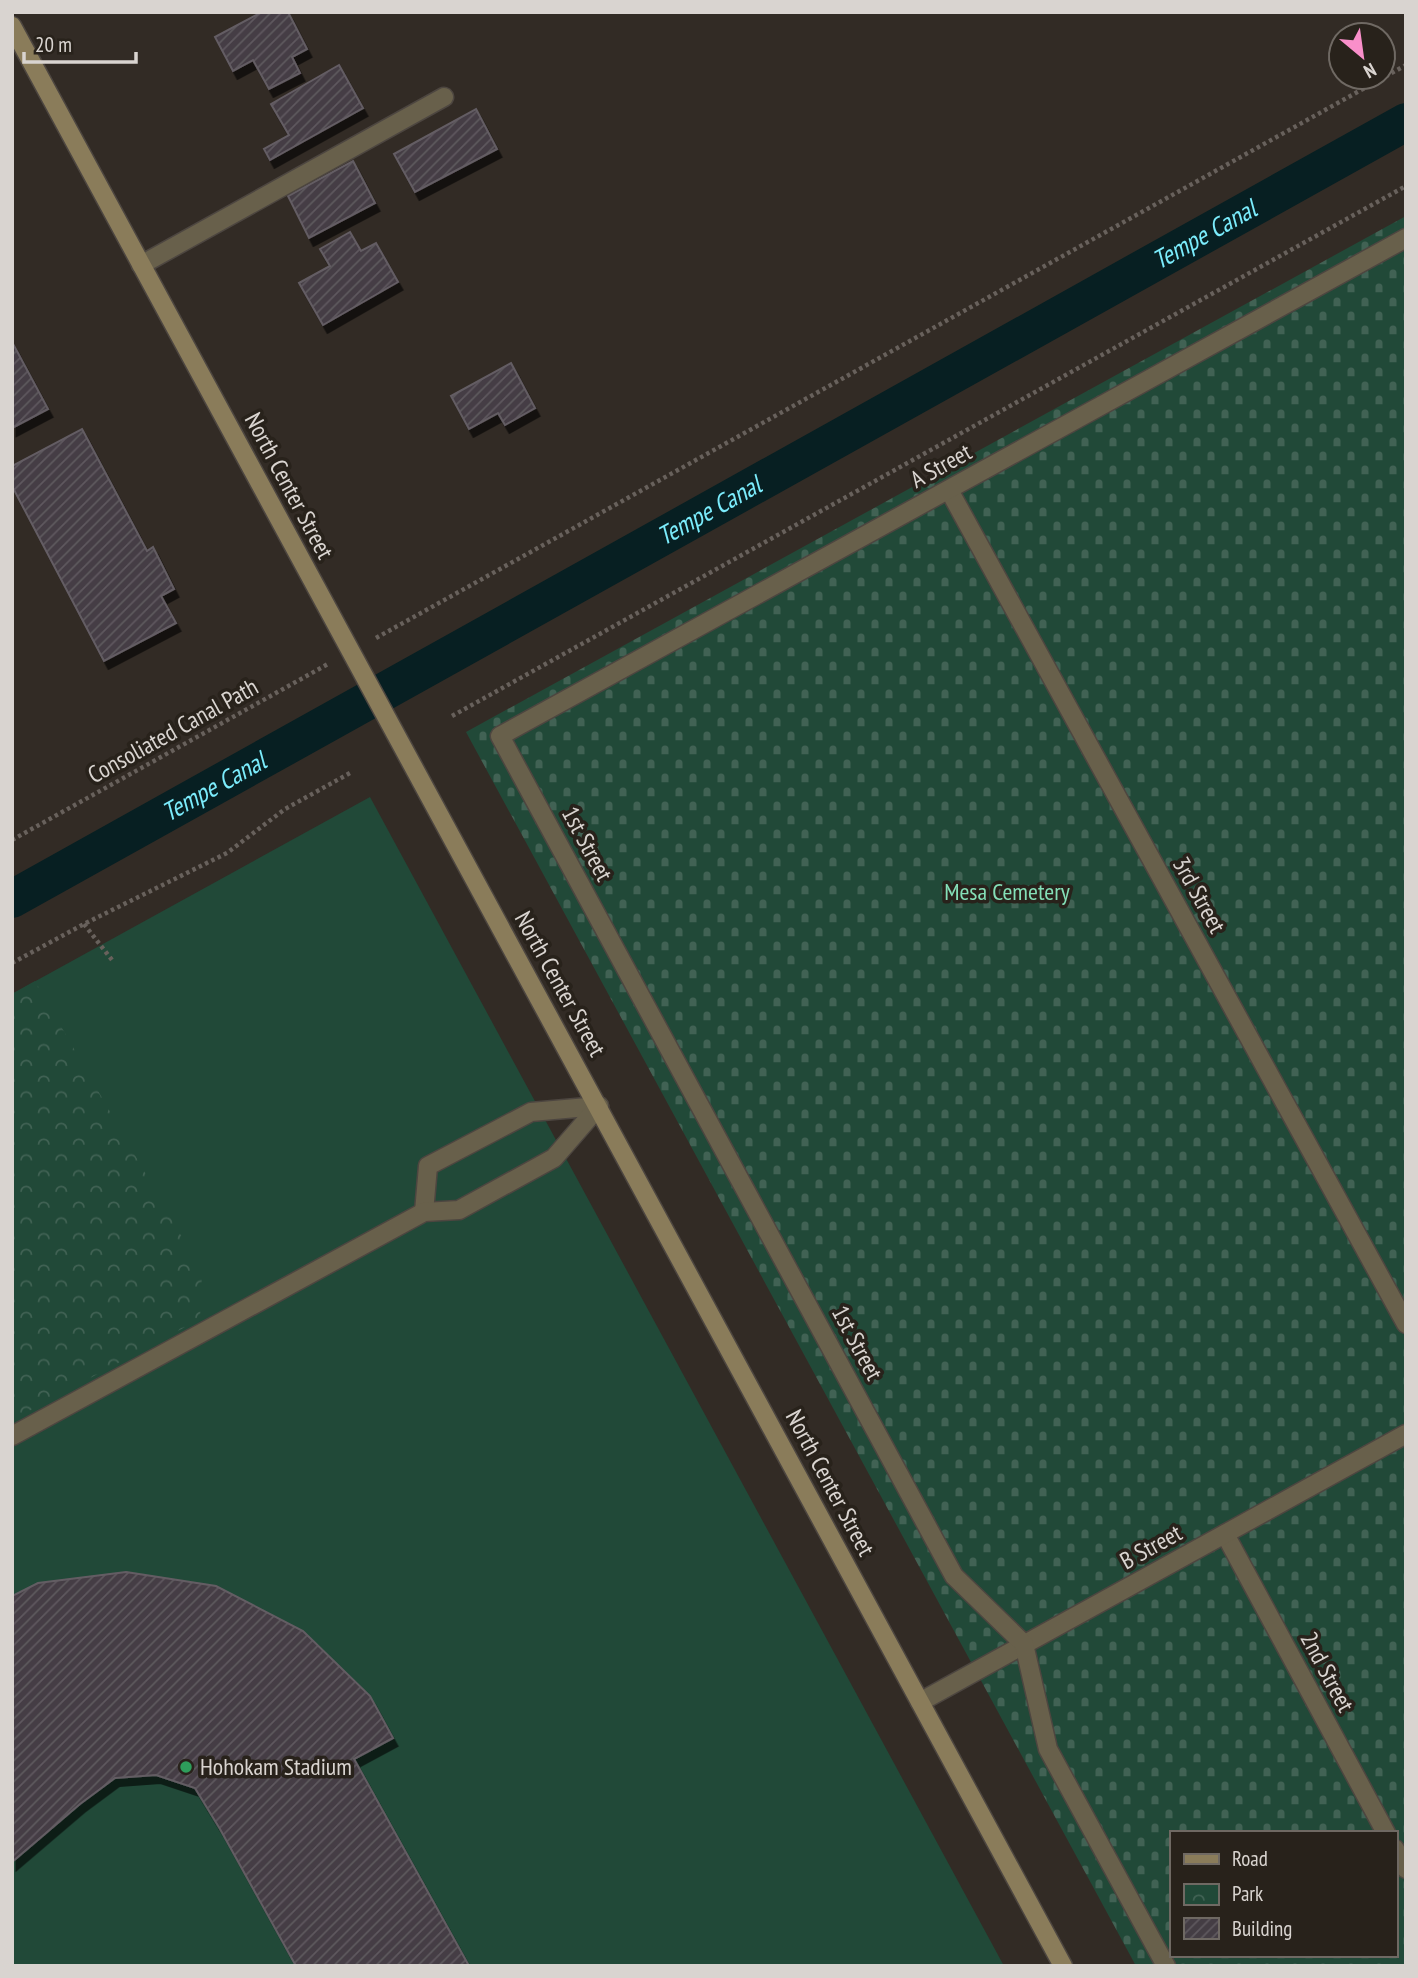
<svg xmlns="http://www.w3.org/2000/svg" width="1418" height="1978" font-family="'PT Sans Narrow',sans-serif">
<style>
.grass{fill:#214938}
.cemetery{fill:url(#cemetery-stones);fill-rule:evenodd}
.park{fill:url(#park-crowns)}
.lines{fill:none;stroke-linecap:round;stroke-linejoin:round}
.canal{stroke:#071f22;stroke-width:38}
.building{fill:url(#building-hatch);stroke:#645d64;stroke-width:2;filter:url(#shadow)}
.lane-casing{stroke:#4d4640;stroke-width:21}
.secondary-casing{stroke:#4d4640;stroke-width:21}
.path{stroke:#68615c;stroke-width:4.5;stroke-dasharray:3.5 3.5;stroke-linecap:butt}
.lane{stroke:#68604b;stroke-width:18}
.secondary{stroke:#8a7c5a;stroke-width:18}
.leisure-dot{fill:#2e9e5b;stroke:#28221b;stroke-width:2.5}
.labels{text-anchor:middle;stroke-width:7;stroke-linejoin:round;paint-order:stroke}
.street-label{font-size:24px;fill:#d9d4d0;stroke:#28221b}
.park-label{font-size:24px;fill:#84dfb7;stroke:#28221b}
.poi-label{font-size:24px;fill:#d9d4d0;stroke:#28221b;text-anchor:start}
.water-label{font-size:26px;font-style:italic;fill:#7becfc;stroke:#28221b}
</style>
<defs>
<pattern id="cemetery-stones" width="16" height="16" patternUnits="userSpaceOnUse" patternTransform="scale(1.75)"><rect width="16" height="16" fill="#214938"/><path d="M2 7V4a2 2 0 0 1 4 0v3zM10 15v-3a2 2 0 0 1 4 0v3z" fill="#416254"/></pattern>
<pattern id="park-crowns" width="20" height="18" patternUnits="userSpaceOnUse" patternTransform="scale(1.75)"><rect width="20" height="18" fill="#214938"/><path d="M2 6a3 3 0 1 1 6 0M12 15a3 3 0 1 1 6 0" fill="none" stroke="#416254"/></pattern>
<pattern id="building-hatch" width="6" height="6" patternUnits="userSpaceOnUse" patternTransform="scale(1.75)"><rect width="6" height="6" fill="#443d44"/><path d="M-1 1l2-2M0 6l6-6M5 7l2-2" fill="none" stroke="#5e585e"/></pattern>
<filter id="shadow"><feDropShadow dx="4.5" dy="8" stdDeviation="0" flood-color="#0009"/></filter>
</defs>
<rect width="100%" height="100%" fill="#322b25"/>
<polygon class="grass" points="370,797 1004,1966 12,1966 12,994"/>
<path class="cemetery" d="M 1406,216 L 1406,1966 L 1136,1966 L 466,732 ZM 1171,1833 L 1395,1833 L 1395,1955 L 1171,1955 Z"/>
<polygon class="park" points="35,981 202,1272 200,1319 12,1420 12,994"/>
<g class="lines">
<path class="canal" id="s1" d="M 12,899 L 1406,122"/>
</g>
<g class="building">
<polygon points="262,12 288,12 307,49 292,57 300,73 269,89 253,60 233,71 215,37"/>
<polygon points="339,65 363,108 270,160 264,149 289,135 271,104"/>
<polygon points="476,109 497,149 415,192 394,154"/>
<polygon points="353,161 375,203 309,238 288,196"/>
<polygon points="350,232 361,251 376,243 398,282 323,325 299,283 330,266 320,249"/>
<polygon points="12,342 48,409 12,428"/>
<polygon points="511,363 535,408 505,425 498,413 469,429 451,396"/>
<polygon points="82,429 147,551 153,547 174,589 161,596 176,623 104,661 12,486 12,466"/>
<polygon points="126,1572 216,1586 303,1631 370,1696 393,1738 354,1759 469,1966 296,1966 220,1829 195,1788 156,1775 115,1778 80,1804 12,1862 12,1596 38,1583"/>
</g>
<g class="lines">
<g class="lane-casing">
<g id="lane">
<polyline points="141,265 444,97"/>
<polyline points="949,490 1406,1324"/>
<polyline points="424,1212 428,1166 531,1112 599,1106"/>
<polyline points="12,1436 424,1212 459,1210 554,1158 599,1106"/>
<polyline points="1225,1534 1386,1833"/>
<polyline points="920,1702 1406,1434"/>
<polyline points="1395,1849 1406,1869"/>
<polyline points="1166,1966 1048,1749 1024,1644 954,1576 500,736 1406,238"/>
</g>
</g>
<g class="secondary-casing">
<polyline id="secondary" points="12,26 1063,1966"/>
</g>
<g class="path">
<polyline points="376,638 1406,65"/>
<polyline points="452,716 1406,186"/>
<polyline points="12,840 328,664"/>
<polyline points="84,924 112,960"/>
<polyline points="12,963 84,924 227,853 285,809 350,773"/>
</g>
<use href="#lane" class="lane"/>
<use href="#secondary" class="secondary"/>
</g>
<circle class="leisure-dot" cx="186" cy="1767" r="7"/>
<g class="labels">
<g class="street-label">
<text transform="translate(941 466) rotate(-29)" y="8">A Street</text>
<text transform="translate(289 486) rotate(62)" y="8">North Center Street</text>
<text transform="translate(173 731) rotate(-29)" y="8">Consoliated Canal Path</text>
<text transform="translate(587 844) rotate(62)" y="8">1st Street</text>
<text transform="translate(1199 895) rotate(61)" y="8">3rd Street</text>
<text transform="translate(560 984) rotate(61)" y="8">North Center Street</text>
<text transform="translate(857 1343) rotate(62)" y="8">1st Street</text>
<text transform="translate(830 1483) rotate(62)" y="8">North Center Street</text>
<text transform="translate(1151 1547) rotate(-29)" y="8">B Street</text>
<text transform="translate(1327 1672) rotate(62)" y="8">2nd Street</text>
</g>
<g class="park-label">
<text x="1007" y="900">Mesa Cemetery</text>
</g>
<g class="poi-label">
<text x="200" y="1775">Hohokam Stadium</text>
</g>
<g class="water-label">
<text dy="9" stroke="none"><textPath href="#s1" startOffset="1365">Tempe Canal</textPath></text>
<text dy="9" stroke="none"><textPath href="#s1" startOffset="798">Tempe Canal</textPath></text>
<text dy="9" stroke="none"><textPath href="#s1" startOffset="231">Tempe Canal</textPath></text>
</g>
</g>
<rect width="1418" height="1978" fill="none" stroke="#d9d4d0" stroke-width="28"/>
<rect x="1170" y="1831" width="228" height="126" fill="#28221b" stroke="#6f6963" stroke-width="2"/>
<rect x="1184" y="1854" width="35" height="10" fill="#8a7c5a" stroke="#6f6963" stroke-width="2"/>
<text x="1232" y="1866" font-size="21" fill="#d9d4d0">Road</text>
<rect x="1184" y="1884" width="35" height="21" fill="url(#park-crowns)" stroke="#6f6963" stroke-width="2"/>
<text x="1232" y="1901" font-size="21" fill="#d9d4d0">Park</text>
<rect x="1184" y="1918" width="35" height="21" fill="url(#building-hatch)" stroke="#6f6963" stroke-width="2"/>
<text x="1232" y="1936" font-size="21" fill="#d9d4d0">Building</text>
<g transform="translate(1362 56) rotate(151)"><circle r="33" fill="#28221b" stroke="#6f6963" stroke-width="2"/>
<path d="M0-5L12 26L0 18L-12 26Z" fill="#f98fca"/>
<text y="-10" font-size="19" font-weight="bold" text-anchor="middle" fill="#d9d4d0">N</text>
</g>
<path d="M24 52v10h112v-10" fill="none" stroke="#d9d4d0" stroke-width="3.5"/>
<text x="35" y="52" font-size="21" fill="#d9d4d0" stroke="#28221b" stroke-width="5" paint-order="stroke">20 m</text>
</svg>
